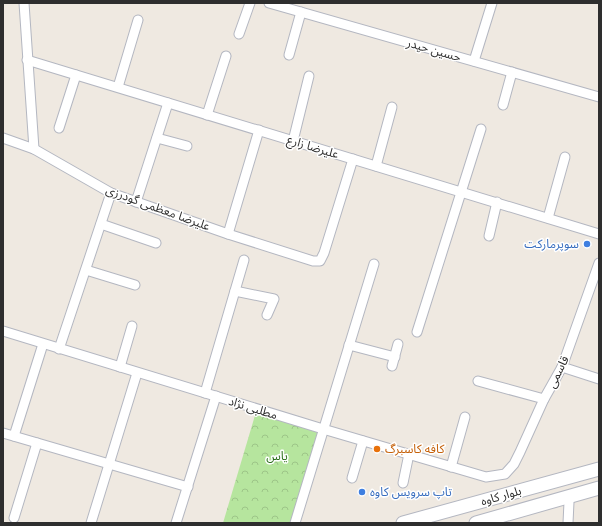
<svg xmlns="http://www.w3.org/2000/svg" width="602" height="526" font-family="Roboto,'Noto Sans Arabic',sans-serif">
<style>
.park{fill:url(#park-crowns)}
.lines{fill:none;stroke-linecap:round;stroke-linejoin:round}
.street-casing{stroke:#b4b7c1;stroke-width:11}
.secondary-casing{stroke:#b4b7c1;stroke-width:15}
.street{stroke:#fff;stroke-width:9}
.secondary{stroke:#fff;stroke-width:13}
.shop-dot{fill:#3f7fe0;stroke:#fff;stroke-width:1.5}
.food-dot{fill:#e8710a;stroke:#fff;stroke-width:1.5}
.labels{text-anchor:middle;stroke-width:3;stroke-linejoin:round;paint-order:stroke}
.street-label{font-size:12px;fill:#2e2e2e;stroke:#fff}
.shop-label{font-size:12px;fill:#366cbe;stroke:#fff;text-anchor:end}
.food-label{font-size:12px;fill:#c56008;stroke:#fff;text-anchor:start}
.park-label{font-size:12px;fill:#2c6e1b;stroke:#fff}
</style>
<defs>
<pattern id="park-crowns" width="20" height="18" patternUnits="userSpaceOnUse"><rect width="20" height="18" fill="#b6e59e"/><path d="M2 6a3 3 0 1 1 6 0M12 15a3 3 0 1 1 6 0" fill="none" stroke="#9dc588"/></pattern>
</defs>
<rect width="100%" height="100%" fill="#efe9e1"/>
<polygon class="park" points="256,412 319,430 291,523 223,523"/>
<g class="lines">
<g class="street-casing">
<g id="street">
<polyline points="24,3 34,149"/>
<polyline points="269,3 599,97"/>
<polyline points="239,34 250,3"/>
<polyline points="289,55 301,12"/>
<polyline points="27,60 599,234"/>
<polyline points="474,61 492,3"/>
<polyline points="118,87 138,20"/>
<polyline points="503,105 512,72"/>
<polyline points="207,115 226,56"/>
<polyline points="59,128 76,75"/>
<polyline points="3,138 34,149 111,193 228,234 313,261 320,261 324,253 353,159"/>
<polyline points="157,138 187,146"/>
<polyline points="293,141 309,76"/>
<polyline points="376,166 392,107"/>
<polyline points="136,202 168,103"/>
<polyline points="548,218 565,157"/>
<polyline points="101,224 156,243"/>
<polyline points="228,234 259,130"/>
<polyline points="489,236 497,202"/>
<polyline points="86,270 135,285"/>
<polyline points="235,291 274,299 267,315"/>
<polyline points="3,331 323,429 486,477 505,474 514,464 520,452 544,399 562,367 599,263"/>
<polyline points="417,332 481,129"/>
<polyline points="349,345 395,357"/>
<polyline points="59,349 111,193"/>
<polyline points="392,366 398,344"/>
<polyline points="120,367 132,326"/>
<polyline points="562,367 599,379"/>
<polyline points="478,381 544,399"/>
<polyline points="205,393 244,260"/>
<polyline points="3,433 188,487"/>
<polyline points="14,436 43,344"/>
<polyline points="451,467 465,417"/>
<polyline points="352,478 363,441"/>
<polyline points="403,483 409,454"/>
<polyline points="14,518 37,443"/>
<polyline points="91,523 137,373"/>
<polyline points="176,523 216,396"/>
<polyline points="295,523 374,264"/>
<polyline points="568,523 569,502"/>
</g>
</g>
<g class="secondary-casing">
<g id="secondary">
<polyline points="403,523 599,469"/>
<polyline points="476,523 599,488"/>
</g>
</g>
<use href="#street" class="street"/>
<use href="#secondary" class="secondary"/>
</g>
<g class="shop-dot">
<circle cx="587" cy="244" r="4"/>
<circle cx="362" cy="492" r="4"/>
</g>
<circle class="food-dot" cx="377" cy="449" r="4"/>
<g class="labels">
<g class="street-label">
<text transform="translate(434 50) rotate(16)" y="4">حسین حیدر</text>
<text transform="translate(313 147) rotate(17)" y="4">علیرضا زارع</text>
<text transform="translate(158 208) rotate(20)" y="4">علیرضا معظمی گودرزی</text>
<text transform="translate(558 372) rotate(-64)" y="4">قاسمی</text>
<text transform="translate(253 408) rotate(17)" y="4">مطلبی نژاد</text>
<text transform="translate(501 496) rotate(-16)" y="4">بلوار کاوه</text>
</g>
<g class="shop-label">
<text x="579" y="248">سوپرمارکت</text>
<text x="370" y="496" text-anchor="start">تاپ سرویس کاوه</text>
</g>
<g class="food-label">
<text x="385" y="453">کافه کاسبرگ</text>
</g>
<g class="park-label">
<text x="277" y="460">یاس</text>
</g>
</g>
<rect width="602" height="526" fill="none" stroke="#2e2e2e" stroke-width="8"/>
</svg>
